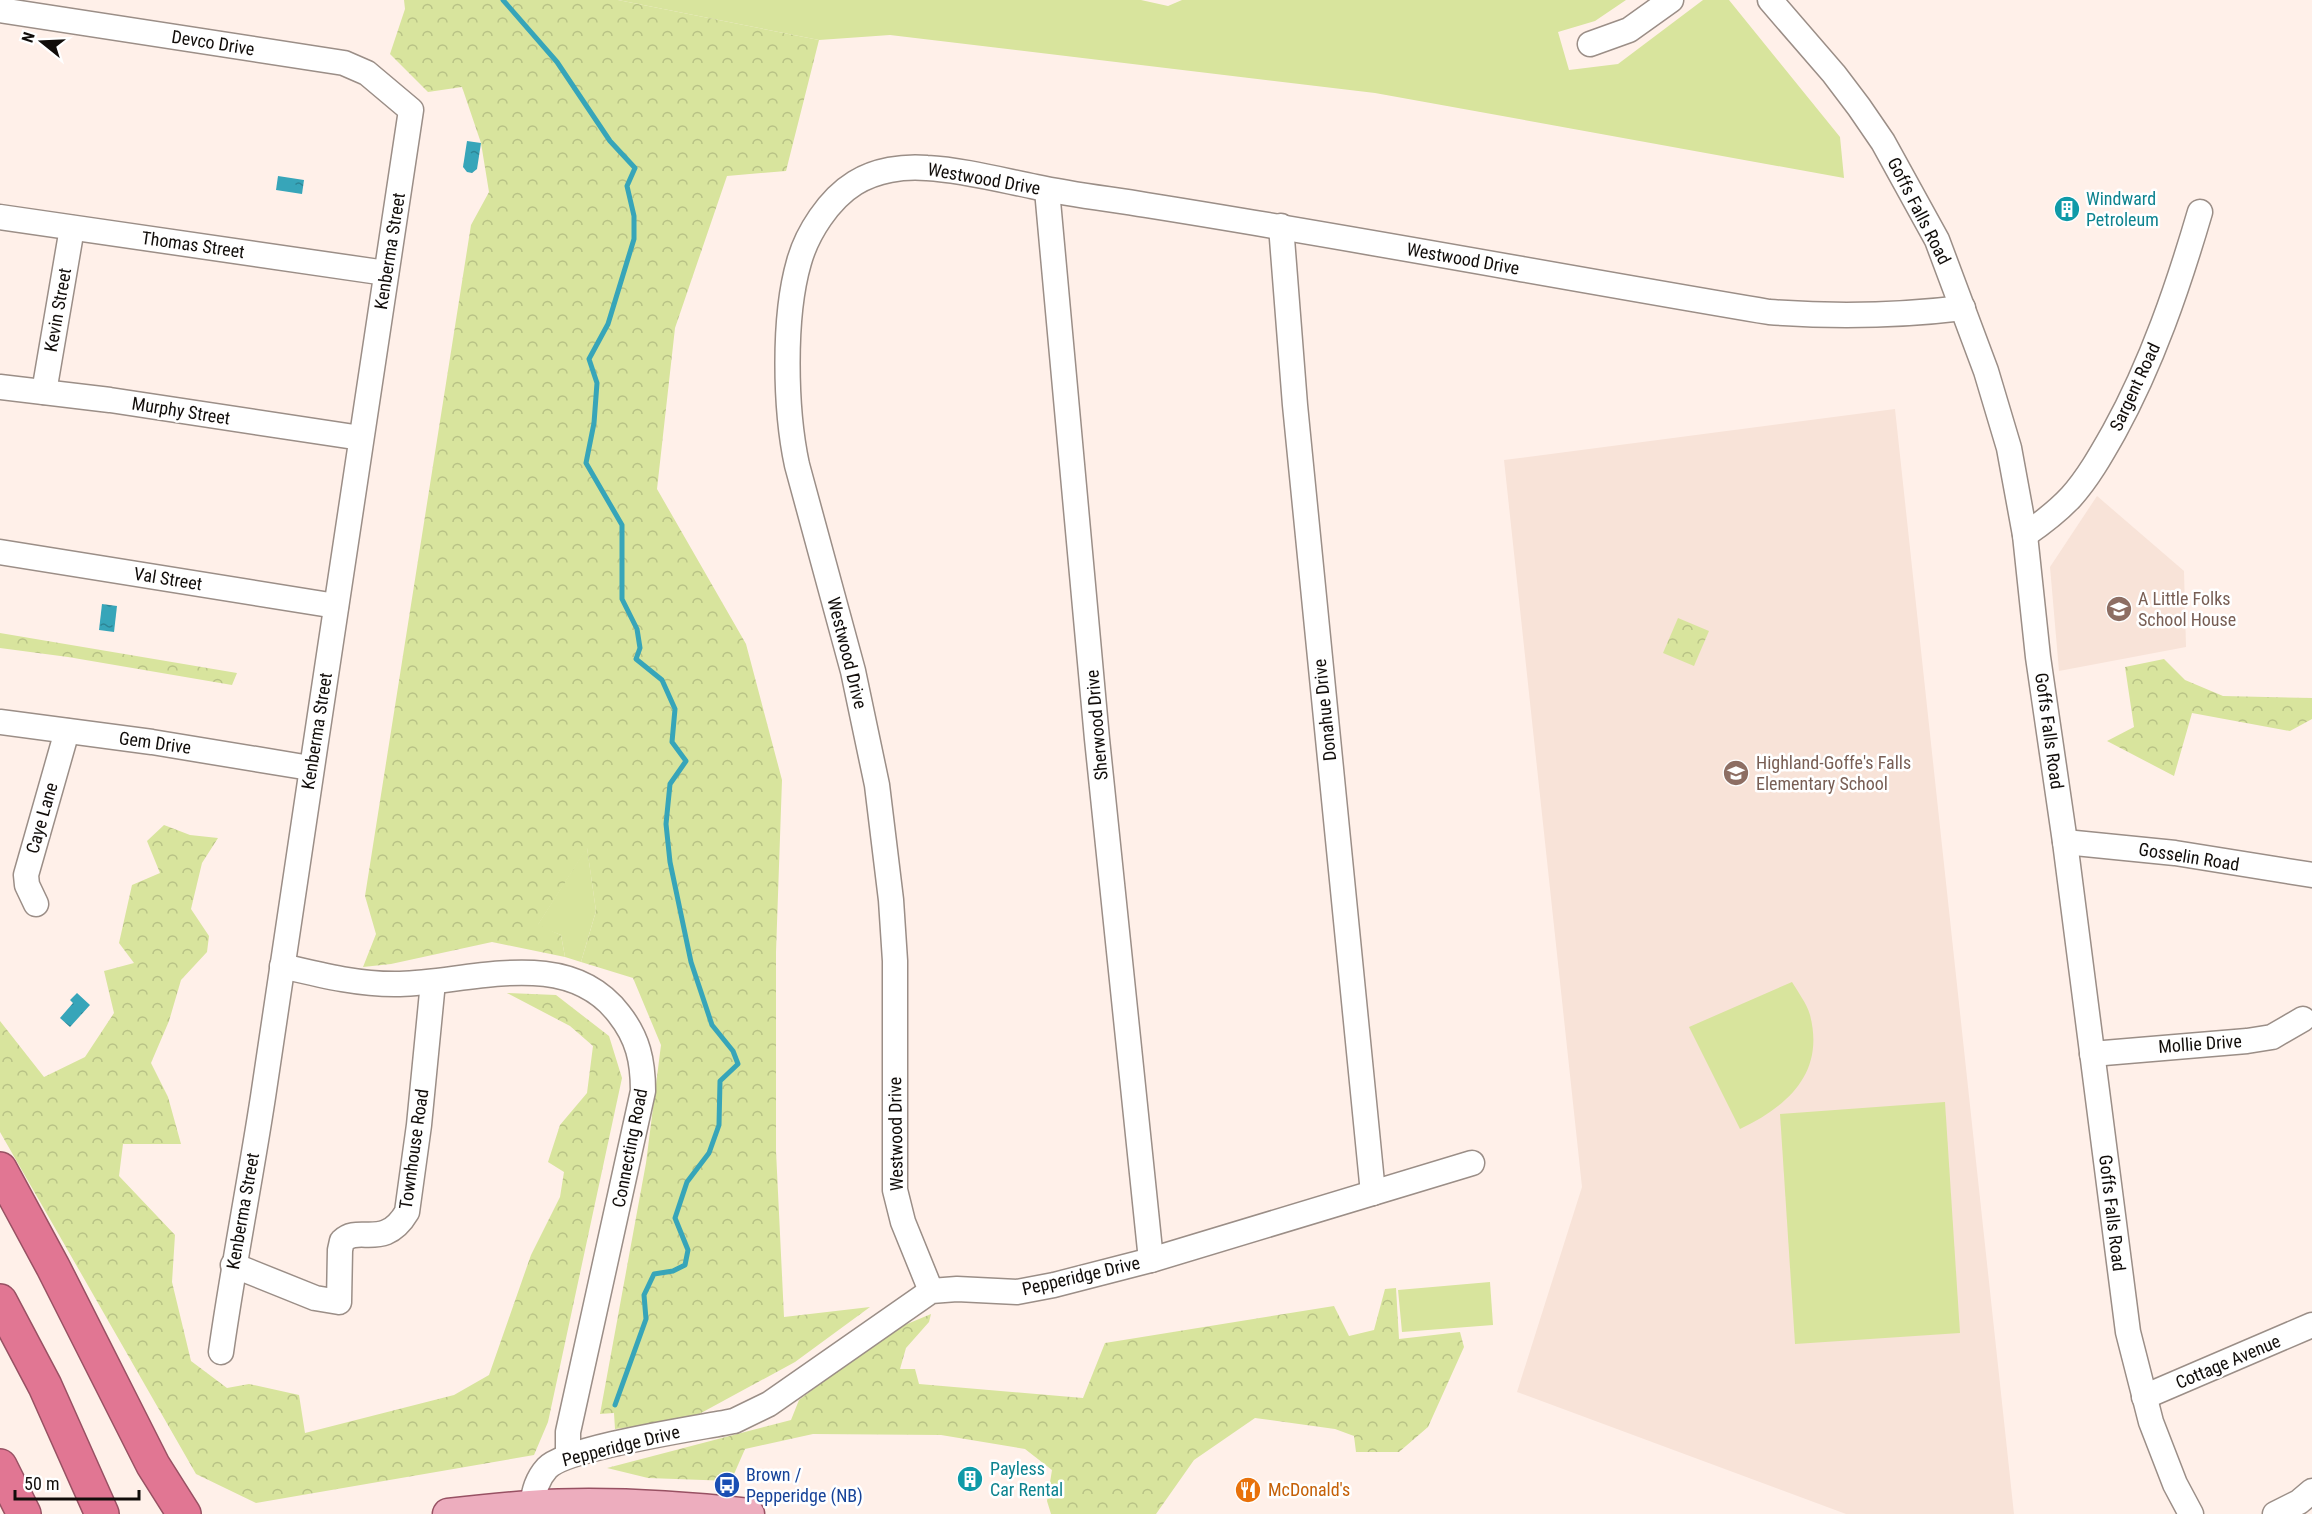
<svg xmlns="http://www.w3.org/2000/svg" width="2312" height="1514" font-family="'Roboto Condensed',sans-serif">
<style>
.built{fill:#f8e3d8}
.green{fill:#d8e49d}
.forest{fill:url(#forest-crowns)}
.water{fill:url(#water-ripples)}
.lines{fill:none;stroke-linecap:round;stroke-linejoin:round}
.stream{stroke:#37a5b9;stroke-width:5}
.minor-casing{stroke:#9b8e87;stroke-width:27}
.major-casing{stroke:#985163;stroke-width:33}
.highway-casing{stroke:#985163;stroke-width:36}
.minor{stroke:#fff;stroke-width:24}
.major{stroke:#edadbe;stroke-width:30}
.highway{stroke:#e17693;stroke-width:33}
.labels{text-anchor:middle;stroke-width:5;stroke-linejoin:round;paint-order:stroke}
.street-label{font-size:18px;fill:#110d0a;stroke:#fff}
.culture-label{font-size:18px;fill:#0d838f;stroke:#fff;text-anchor:start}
.education-label{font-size:18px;fill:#785e54;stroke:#fff;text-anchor:start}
.transit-label{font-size:18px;fill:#164399;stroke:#fff;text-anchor:start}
.food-label{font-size:18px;fill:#c56008;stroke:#fff;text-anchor:start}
</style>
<defs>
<pattern id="forest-crowns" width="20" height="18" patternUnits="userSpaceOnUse" patternTransform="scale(1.5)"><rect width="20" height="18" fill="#d8e49d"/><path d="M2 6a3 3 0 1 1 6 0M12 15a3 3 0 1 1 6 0" fill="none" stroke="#b8c286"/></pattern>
<pattern id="water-ripples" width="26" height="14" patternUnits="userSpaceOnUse" patternTransform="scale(1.5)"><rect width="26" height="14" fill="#37a5b9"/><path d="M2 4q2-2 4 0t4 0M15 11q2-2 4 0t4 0" fill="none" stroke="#2d8595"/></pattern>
</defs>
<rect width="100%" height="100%" fill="#fff0e9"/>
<g class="built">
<polygon points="1895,409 2014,1514 1846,1514 1517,1392 1582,1187 1504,460"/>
<polygon points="2097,496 2184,571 2186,647 2059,671 2050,567"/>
</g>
<g class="green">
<polygon points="618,0 1141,0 1168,6 1182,0 1626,0 1595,21 1558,32 1569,70 1618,64 1703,0 1729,0 1840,137 1844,178 1375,93 890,35 819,40"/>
<polygon points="587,847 596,911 581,962 565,957 561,935 537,926"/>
<path d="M 1792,982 C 1798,992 1807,1004 1810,1015 C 1825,1073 1788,1106 1740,1129 L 1689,1027 Z"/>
<polygon points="1945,1102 1960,1333 1795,1344 1780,1114"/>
<polygon points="1490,1282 1493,1325 1402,1332 1398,1290"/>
</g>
<g class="forest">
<polygon points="404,0 618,0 819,40 786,171 727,176 675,328 657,489 746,644 782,780 776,952 776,1151 784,1317 870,1307 795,1362 690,1419 615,1429 614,1413 600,1414 646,1163 661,1045 633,978 581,962 596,911 587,848 538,925 561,935 565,957 492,942 391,964 363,967 376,934 365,896 471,225 489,192 481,143 462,87 428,92 390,54 405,9"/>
<polygon points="1678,618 1709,631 1694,666 1663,653"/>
<polygon points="0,633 237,673 232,685 68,657 0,648"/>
<polygon points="2164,659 2185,680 2223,696 2312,698 2312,719 2290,731 2192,713 2174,776 2107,741 2134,727 2125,667"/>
<polygon points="164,825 190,835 218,838 202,863 191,909 209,936 207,952 181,980 169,1021 151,1063 168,1097 181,1144 123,1144 119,1176 175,1235 172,1282 191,1361 227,1388 249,1384 299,1395 305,1433 454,1395 489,1375 531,1255 560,1197 564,1172 548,1162 560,1125 587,1093 593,1046 570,1026 507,993 556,995 609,1036 622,1078 548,1422 534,1455 256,1503 196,1474 0,1132 0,1021 44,1077 85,1057 114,1013 104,971 134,963 119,943 132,885 160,873 147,841"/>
<polygon points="1396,1288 1399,1339 1460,1332 1464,1347 1428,1427 1399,1452 1356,1452 1354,1436 1335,1429 1255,1418 1194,1460 1156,1514 1051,1514 1047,1501 1052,1470 1025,1449 941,1435 813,1434 745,1449 731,1481 648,1478 607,1468 791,1420 799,1400 888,1332 931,1314 929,1322 906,1348 900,1369 915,1369 919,1384 1083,1398 1105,1343 1334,1306 1349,1336 1374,1330 1385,1289"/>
</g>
<g class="water">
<polygon points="467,141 481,143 477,169 472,173 467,172 463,167"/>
<polygon points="278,176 304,180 302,194 276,190"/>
<polygon points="102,604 117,606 114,632 99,630"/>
<polygon points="77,993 90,1005 70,1027 60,1018 73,1003 70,1000"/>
</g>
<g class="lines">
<polyline class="stream" points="503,0 557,62 610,141 635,168 627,186 634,216 634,239 608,324 589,359 597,383 594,423 586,463 622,525 622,599 637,629 640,648 636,659 662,680 675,709 672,742 686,761 670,784 666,824 670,862 691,962 712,1025 733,1051 738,1064 720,1081 719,1125 709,1153 687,1182 675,1218 688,1250 685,1265 673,1271 654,1274 644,1295 646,1319 615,1405"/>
<g class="minor-casing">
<g id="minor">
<polyline points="1770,0 1834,74 1859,107 1883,142 1937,240 1986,371 2009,448 2025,535 2038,657 2065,842 2128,1332 2151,1422 2175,1484 2191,1514"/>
<path d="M 0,10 L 344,63 L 367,73 L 411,110 C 361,438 312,768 263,1097 C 250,1182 233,1267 221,1352"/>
<polyline points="1590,44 1629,30 1671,0"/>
<polyline points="1047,190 1097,739 1151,1260"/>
<polyline points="0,217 386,273"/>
<polyline points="1281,226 1295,405 1373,1193"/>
<polyline points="0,387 110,400 361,438"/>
<polyline points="44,392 72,228"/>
<path d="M 2025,535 C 2041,524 2058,511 2071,497 C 2088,478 2101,455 2114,432 C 2152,363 2178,287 2200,212"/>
<polyline points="0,552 336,606"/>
<polyline points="0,722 152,742 310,768"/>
<polyline points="2065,842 2175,853 2312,875"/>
<polyline points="36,904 27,885 26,875 67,731"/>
<path d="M 282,966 C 320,975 360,985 400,984 C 472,982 567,946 619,1014 C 638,1038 643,1061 643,1091 L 568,1432 L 568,1455"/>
<polyline points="2092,1054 2247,1041 2272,1037 2303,1019"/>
<path d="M 233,1265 L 315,1298 L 339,1302 L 340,1250 L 342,1241 C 359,1224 384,1251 407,1212 L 419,1125 L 433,982"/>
<path d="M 931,1291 L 903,1222 L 895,1190 L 895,961 L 891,900 L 877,785 L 853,671 L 797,465 C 785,409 783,317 799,262 C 807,233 829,199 855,183 C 876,170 903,166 927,168 C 963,170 1001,180 1036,187 C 1073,195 1110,199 1146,205 C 1354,238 1561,277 1769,312 C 1836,317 1897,316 1963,308"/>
<polyline points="2144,1397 2312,1325"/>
<path d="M 532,1505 C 534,1491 537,1479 547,1468 C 567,1447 699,1428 734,1421 L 769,1404 L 931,1291 L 957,1289 L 1017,1292 L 1054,1285 L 1151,1260 L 1472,1163"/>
<polyline points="2275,1514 2299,1502 2312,1491"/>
</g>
</g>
<g class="major-casing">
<path id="major" d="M 448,1514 C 475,1511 502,1508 530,1506 C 603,1501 677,1506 749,1514"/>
</g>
<g class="highway-casing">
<g id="highway">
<polyline points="0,1169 53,1267 153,1465 184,1514"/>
<polyline points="0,1301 45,1386 102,1514"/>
<polyline points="0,1466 24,1514"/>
</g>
</g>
<use href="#minor" class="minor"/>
<use href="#major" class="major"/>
<use href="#highway" class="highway"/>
</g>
<defs>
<g id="building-disc" transform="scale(1.35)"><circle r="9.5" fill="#0f9aa8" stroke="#fff"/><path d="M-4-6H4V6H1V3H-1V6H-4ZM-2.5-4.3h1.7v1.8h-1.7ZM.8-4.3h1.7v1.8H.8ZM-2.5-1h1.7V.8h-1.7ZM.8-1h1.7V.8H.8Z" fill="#fff"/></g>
<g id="school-disc" transform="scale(1.35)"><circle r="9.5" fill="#8d6e63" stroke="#fff"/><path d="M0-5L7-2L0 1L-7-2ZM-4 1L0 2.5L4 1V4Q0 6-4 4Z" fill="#fff"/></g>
<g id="bus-disc" transform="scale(1.35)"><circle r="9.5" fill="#1a4fb4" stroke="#fff"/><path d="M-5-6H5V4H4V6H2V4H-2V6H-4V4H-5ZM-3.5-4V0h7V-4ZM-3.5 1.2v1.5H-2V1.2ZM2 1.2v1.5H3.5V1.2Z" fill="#fff"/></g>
<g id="restaurant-disc" transform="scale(1.35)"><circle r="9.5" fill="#e8710a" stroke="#fff"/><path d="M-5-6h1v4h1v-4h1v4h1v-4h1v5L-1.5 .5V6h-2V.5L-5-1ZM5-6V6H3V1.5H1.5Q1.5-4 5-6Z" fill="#fff"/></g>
</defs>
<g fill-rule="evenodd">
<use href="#building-disc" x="2067" y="209"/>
<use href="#school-disc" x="2119" y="609"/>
<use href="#school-disc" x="1736" y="773"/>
<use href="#building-disc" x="970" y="1479"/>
<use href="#bus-disc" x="727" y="1485"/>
<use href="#restaurant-disc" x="1248" y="1490"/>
</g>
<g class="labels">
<g class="street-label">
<text transform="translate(213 43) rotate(9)" y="6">Devco Drive</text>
<text transform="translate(984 179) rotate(10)" y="6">Westwood Drive</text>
<text transform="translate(1919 211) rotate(63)" y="6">Goffs Falls Road</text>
<text transform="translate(193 245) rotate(8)" y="6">Thomas Street</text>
<text transform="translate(390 251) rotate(-81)" y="6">Kenberma Street</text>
<text transform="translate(1463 259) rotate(10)" y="6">Westwood Drive</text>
<text transform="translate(58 310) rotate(-80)" y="6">Kevin Street</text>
<text transform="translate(2135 387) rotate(-65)" y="6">Sargent Road</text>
<text transform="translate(181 411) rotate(9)" y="6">Murphy Street</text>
<text transform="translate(168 579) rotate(9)" y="6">Val Street</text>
<text transform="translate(847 653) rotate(76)" y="6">Westwood Drive</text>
<text transform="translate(1325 710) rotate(-96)" y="6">Donahue Drive</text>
<text transform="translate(1097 725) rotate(-95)" y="6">Sherwood Drive</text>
<text transform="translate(317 731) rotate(-81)" y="6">Kenberma Street</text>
<text transform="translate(2049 731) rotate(82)" y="6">Goffs Falls Road</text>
<text transform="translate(155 743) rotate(8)" y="6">Gem Drive</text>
<text transform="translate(42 818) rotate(-74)" y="6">Caye Lane</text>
<text transform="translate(2189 857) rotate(9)" y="6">Gosselin Road</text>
<text transform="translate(2200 1044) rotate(-4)" y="6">Mollie Drive</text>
<text transform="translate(896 1134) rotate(-91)" y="6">Westwood Drive</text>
<text transform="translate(630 1148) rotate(-79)" y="6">Connecting Road</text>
<text transform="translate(414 1149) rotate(-82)" y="6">Townhouse Road</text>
<text transform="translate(243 1211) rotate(-80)" y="6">Kenberma Street</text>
<text transform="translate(2112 1213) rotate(83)" y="6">Goffs Falls Road</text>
<text transform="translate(1081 1276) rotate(-13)" y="6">Pepperidge Drive</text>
<text transform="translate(2228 1362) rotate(-23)" y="6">Cottage Avenue</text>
<text transform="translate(621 1446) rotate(-14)" y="6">Pepperidge Drive</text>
</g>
<g class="culture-label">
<text x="2086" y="205">Windward<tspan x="2086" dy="21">Petroleum</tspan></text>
<text x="990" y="1475">Payless<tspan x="990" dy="21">Car Rental</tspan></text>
</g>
<g class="education-label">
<text x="2138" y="605">A Little Folks<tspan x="2138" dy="21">School House</tspan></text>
<text x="1756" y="769">Highland-Goffe's Falls<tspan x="1756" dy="21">Elementary School</tspan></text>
</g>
<g class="transit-label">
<text x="746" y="1481">Brown /<tspan x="746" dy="21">Pepperidge (NB)</tspan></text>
</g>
<g class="food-label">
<text x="1268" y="1496">McDonald's</text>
</g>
</g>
<g transform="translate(42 42) rotate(288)" stroke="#ffffff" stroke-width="4.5" paint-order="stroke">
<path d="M0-4.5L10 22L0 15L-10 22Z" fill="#110d0a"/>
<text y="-9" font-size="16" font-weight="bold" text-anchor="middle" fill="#110d0a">N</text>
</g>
<path d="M15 1490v9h124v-9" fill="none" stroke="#110d0a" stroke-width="3"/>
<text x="24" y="1490" font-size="18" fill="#110d0a" stroke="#ffffff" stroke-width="4.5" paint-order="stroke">50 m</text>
</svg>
